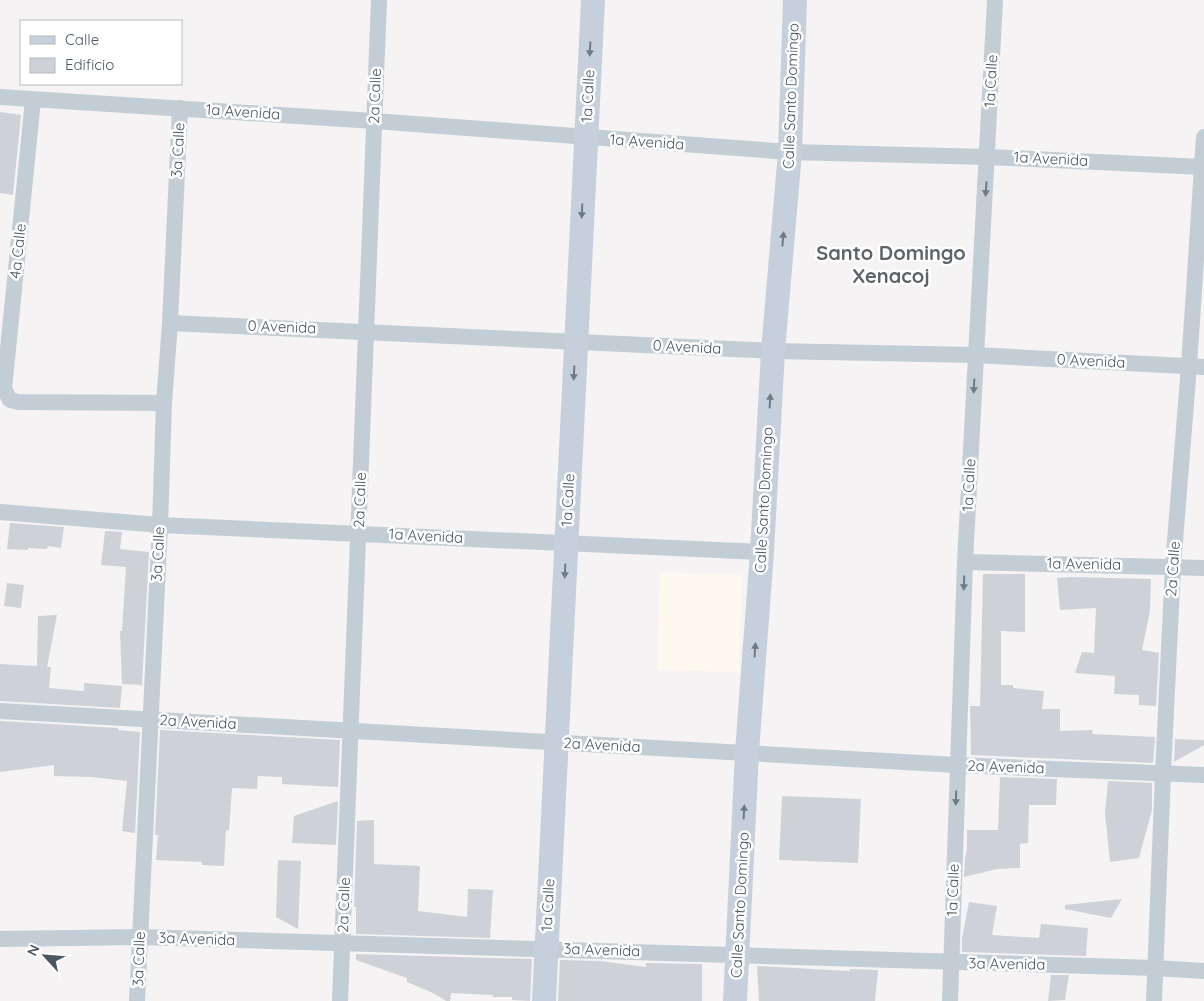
<svg xmlns="http://www.w3.org/2000/svg" width="1204" height="1001" font-family="Quicksand,sans-serif">
<style>
.commercial{fill:#fef9ee}
.building{fill:#ced2d8}
.lines{fill:none;stroke-linecap:round;stroke-linejoin:round}
.minor{stroke:#c3cdd5;stroke-width:16}
.secondary{stroke:#c5d0dc;stroke-width:24}
.oneway{fill:#6e7b87}
.oneway2{fill:#6e7a84}
.labels{text-anchor:middle;stroke-width:5;stroke-linejoin:round;paint-order:stroke}
.street-label{font-size:15px;fill:#495662;stroke:#fff}
.district-label{font-size:20px;font-weight:bold;fill:#5e6368;stroke:#fff}
</style>
<rect width="100%" height="100%" fill="#f5f3f3"/>
<polygon class="commercial" points="660,572 742,575 739,672 657,670"/>
<g class="building">
<polygon points="0,112 21,115 13,195 0,193"/>
<polygon points="10,523 64,527 61,548 48,546 47,549 28,548 28,550 7,549"/>
<polygon points="105,531 122,532 120,549 149,552 142,685 122,684 120,631 122,631 126,567 101,565"/>
<polygon points="983,574 1025,574 1025,632 1001,631 1001,685 1013,685 1013,688 1044,691 1042,709 1060,709 1060,731 1093,730 1092,734 1155,737 1153,763 971,755 970,706 980,706"/>
<polygon points="1071,577 1151,579 1150,611 1142,650 1159,653 1156,706 1139,705 1139,695 1114,694 1115,676 1075,673 1082,652 1094,653 1096,608 1060,610 1057,578"/>
<polygon points="7,583 24,585 21,608 4,606"/>
<polygon points="57,615 47,667 51,667 49,688 84,691 84,683 122,686 120,708 0,701 0,664 37,666 38,616"/>
<polygon points="0,721 118,728 118,730 140,732 135,833 122,831 127,781 92,777 54,776 54,765 0,772"/>
<polygon points="160,730 340,740 338,787 282,784 282,777 258,776 257,789 232,788 229,831 226,830 224,866 202,865 202,862 156,860 158,835 155,835"/>
<polygon points="1175,739 1204,740 1204,745 1174,762"/>
<polygon points="1000,777 1057,779 1056,805 1029,805 1028,843 1020,844 1020,868 997,869 964,877 965,858 967,849 967,830 998,830"/>
<polygon points="1108,781 1152,783 1152,810 1139,858 1110,862 1105,813"/>
<polygon points="782,796 861,799 858,863 779,860"/>
<polygon points="338,801 336,845 292,843 294,816"/>
<polygon points="374,820 374,864 420,866 418,911 467,917 468,889 493,890 490,938 356,934 356,907 354,907 357,821"/>
<polygon points="278,860 301,861 298,929 276,917"/>
<polygon points="1122,899 1111,918 1065,909 1065,905"/>
<polygon points="969,902 997,906 992,935 1039,938 1041,924 1088,928 1086,956 962,952 962,938"/>
<polygon points="356,954 532,959 530,1001 512,1000 512,997 493,997 493,995 451,993 450,1001 446,1001 433,993 407,982 407,978 356,960"/>
<polygon points="560,960 600,961 646,967 646,963 702,964 702,1001 558,1001"/>
<polygon points="757,966 850,971 850,969 878,970 875,1001 759,1001"/>
<polygon points="1051,975 1069,975 1065,1000 1048,1001"/>
</g>
<g class="lines">
<g class="minor">
<polyline points="0,97 374,121 790,152 988,157 1204,167"/>
<polyline points="33,100 4,389 10,400 19,402 164,403"/>
<polyline points="170,323 773,351 975,355 1204,367"/>
<polyline points="0,512 160,525 762,552"/>
<polyline points="965,562 1204,568"/>
<polyline points="0,711 957,765 1204,775"/>
<polyline points="0,939 140,937 1155,968 1204,971"/>
<polyline points="137,1001 160,525 164,403 170,323 180,108"/>
<polyline points="340,1001 379,0"/>
<polyline points="950,1001 965,562 995,0"/>
<polyline points="1154,1001 1163,773 1173,566 1189,366 1204,137"/>
</g>
<g class="secondary">
<polyline points="544,1001 593,0"/>
<polyline points="735,1001 747,752 762,552 773,351 790,152 795,0"/>
</g>
</g>
<defs><path id="oneway-solid" d="M-6-.8H1V-3.2L6.5 0L1 3.2V.8H-6Z" transform="scale(1.25)"/></defs>
<g class="oneway">
<use href="#oneway-solid" transform="translate(590 49) rotate(93)"/>
<use href="#oneway-solid" transform="translate(582 211) rotate(93)"/>
<use href="#oneway-solid" transform="translate(783 239) rotate(-85)"/>
<use href="#oneway-solid" transform="translate(574 373) rotate(93)"/>
<use href="#oneway-solid" transform="translate(770 401) rotate(-87)"/>
<use href="#oneway-solid" transform="translate(565 571) rotate(93)"/>
<use href="#oneway-solid" transform="translate(755 650) rotate(-86)"/>
<use href="#oneway-solid" transform="translate(744 812) rotate(-87)"/>
</g>
<g class="oneway2">
<use href="#oneway-solid" transform="translate(986 189) rotate(94)"/>
<use href="#oneway-solid" transform="translate(974 386) rotate(93)"/>
<use href="#oneway-solid" transform="translate(964 583) rotate(92)"/>
<use href="#oneway-solid" transform="translate(956 798) rotate(92)"/>
</g>
<g class="labels">
<g class="street-label">
<text transform="translate(991 81) rotate(-87)" y="5">1a Calle</text>
<text transform="translate(375 96) rotate(-88)" y="5">2a Calle</text>
<text transform="translate(588 96) rotate(-87)" y="5">1a Calle</text>
<text transform="translate(791 96) rotate(-88)" y="5">Calle Santo Domingo</text>
<text transform="translate(243 112) rotate(4)" y="5">1a Avenida</text>
<text transform="translate(647 142) rotate(4)" y="5">1a Avenida</text>
<text transform="translate(178 150) rotate(-87)" y="5">3a Calle</text>
<text transform="translate(1051 159) rotate(3)" y="5">1a Avenida</text>
<text transform="translate(18 251) rotate(-84)" y="5">4a Calle</text>
<text transform="translate(282 327) rotate(2)" y="5">0 Avenida</text>
<text transform="translate(687 347) rotate(3)" y="5">0 Avenida</text>
<text transform="translate(1091 361) rotate(3)" y="5">0 Avenida</text>
<text transform="translate(969 485) rotate(-87)" y="5">1a Calle</text>
<text transform="translate(360 500) rotate(-88)" y="5">2a Calle</text>
<text transform="translate(568 500) rotate(-87)" y="5">1a Calle</text>
<text transform="translate(764 500) rotate(-87)" y="5">Calle Santo Domingo</text>
<text transform="translate(426 536) rotate(3)" y="5">1a Avenida</text>
<text transform="translate(158 554) rotate(-87)" y="5">3a Calle</text>
<text transform="translate(1084 564) rotate(1)" y="5">1a Avenida</text>
<text transform="translate(1173 569) rotate(-86)" y="5">2a Calle</text>
<text transform="translate(198 722) rotate(3)" y="5">2a Avenida</text>
<text transform="translate(602 745) rotate(3)" y="5">2a Avenida</text>
<text transform="translate(1006 767) rotate(2)" y="5">2a Avenida</text>
<text transform="translate(953 890) rotate(-88)" y="5">1a Calle</text>
<text transform="translate(344 905) rotate(-88)" y="5">2a Calle</text>
<text transform="translate(548 905) rotate(-87)" y="5">1a Calle</text>
<text transform="translate(740 905) rotate(-87)" y="5">Calle Santo Domingo</text>
<text transform="translate(197 939) rotate(2)" y="5">3a Avenida</text>
<text transform="translate(602 950) rotate(2)" y="5">3a Avenida</text>
<text transform="translate(139 959) rotate(-88)" y="5">3a Calle</text>
<text transform="translate(1007 964) rotate(1)" y="5">3a Avenida</text>
</g>
<g class="district-label">
<text x="891" y="260">Santo Domingo<tspan x="891" dy="23">Xenacoj</tspan></text>
</g>
</g>
<rect x="20" y="20" width="162" height="65" fill="#ffffff" stroke="#b6bbc0"/>
<rect x="30" y="36" width="25" height="8" fill="#c5d0dc" stroke="#b6bbc0"/>
<text x="65" y="45" font-size="15" fill="#495662">Calle</text>
<rect x="30" y="58" width="25" height="15" fill="#ced2d8" stroke="#b6bbc0"/>
<text x="65" y="70" font-size="15" fill="#495662">Edificio</text>
<g transform="translate(45 956) rotate(296)" stroke="#ffffff" stroke-width="4" paint-order="stroke">
<path d="M0-4L9 19L0 12L-9 19Z" fill="#495662"/>
<text y="-8" font-size="14" font-weight="bold" text-anchor="middle" fill="#495662">N</text>
</g>
</svg>
